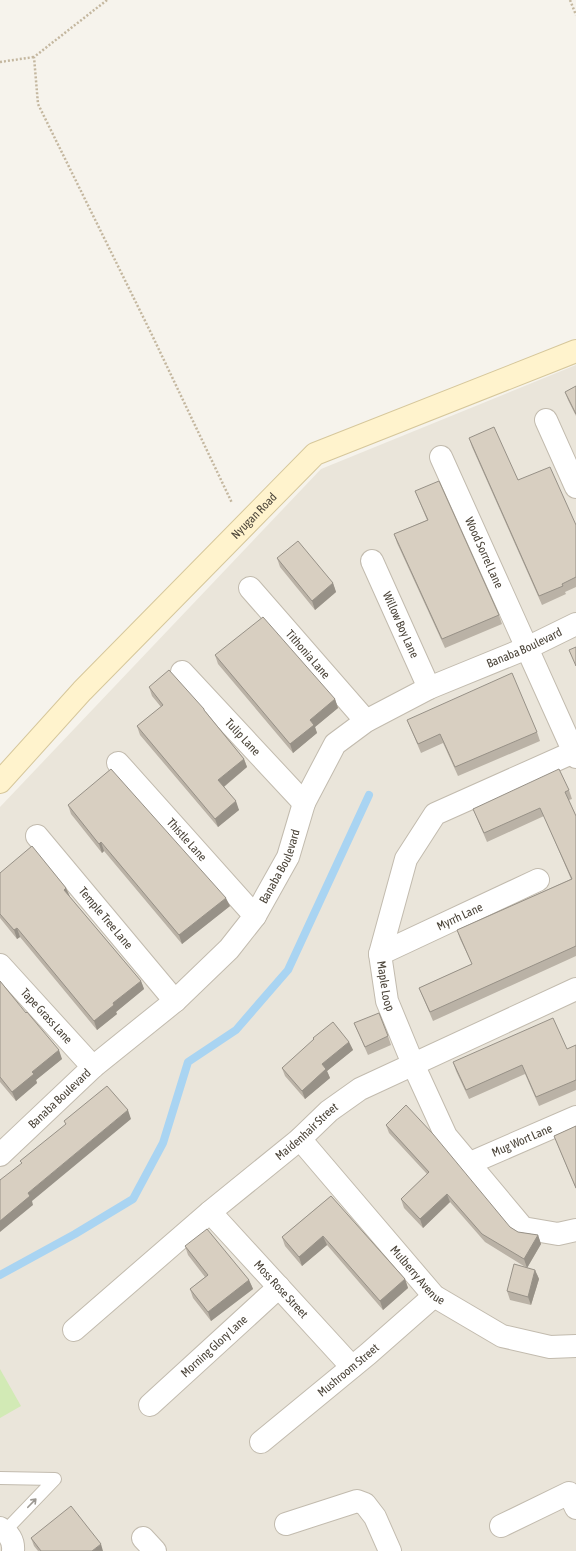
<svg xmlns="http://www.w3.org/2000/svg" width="576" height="1551" font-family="'Asap Condensed',sans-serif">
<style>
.residential{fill:#eae5da}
.green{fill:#d2eab5}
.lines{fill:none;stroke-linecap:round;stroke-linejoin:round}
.stream{stroke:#a9d4f2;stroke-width:8}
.service-casing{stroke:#c2bbae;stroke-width:14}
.minor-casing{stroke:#c2bbae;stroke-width:24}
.secondary-casing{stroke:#d6c79b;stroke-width:24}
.path{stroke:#c4b79f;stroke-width:2.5;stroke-dasharray:2 2;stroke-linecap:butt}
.service{stroke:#fff;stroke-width:12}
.minor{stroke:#fff;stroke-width:22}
.secondary{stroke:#fff3cd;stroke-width:22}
.wall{fill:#bab2a6}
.shaded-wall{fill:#979187}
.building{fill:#d8cfc1;stroke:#979187}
.oneway{stroke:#9c9892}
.labels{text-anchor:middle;stroke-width:4;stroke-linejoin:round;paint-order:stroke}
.street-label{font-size:12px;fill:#4b4439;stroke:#fff}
</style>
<rect width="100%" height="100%" fill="#f6f3ec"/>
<polygon class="residential" points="576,365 576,1551 0,1551 0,807 321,469"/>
<polygon class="green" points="0,1369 21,1406 0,1418"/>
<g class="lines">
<polyline class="stream" points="0,1275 75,1234 133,1199 163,1143 188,1062 236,1030 288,970 369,795"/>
<g class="service-casing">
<polyline id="service" points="0,1478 55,1479 5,1531"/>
</g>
<g class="minor-casing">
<g id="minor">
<polyline points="546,420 576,487"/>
<path id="s1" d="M 441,457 L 576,757"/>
<path id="s2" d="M 372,561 L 429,688"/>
<path id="s3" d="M 250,588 L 366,721"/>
<path id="s4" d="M 182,672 L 304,803"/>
<path id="s5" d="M 576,751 L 435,814 L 406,859 L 380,954 L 387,1001 L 413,1064 L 446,1136 L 523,1228 L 558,1234 L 576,1230"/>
<path id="s6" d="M 118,763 L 255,916"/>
<path id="s7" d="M 37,836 L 175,1001"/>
<path id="s8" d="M 380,954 L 538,880"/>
<path id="s9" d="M 0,965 L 93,1067"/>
<path id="s10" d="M 300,1139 L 434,1296 L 502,1336 L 550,1347 L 576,1346"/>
<path id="s11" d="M 0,1155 L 93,1067 L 175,1001 L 229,949 L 255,916 L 288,857 L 304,803 L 335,744 L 366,721 L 429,688 L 527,648 L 576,624"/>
<path id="s12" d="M 468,1164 L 576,1117"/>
<path id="s13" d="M 210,1212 L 352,1367"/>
<path id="s14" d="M 74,1330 L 210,1212 L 300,1139 L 329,1111 L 360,1089 L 576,989"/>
<path id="s15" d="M 150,1405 L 279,1287"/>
<path id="s16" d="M 261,1442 L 368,1354 L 434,1296"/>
<polyline points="286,1524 357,1501 365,1504 375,1517 390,1551"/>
<polyline points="501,1526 569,1493 576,1508"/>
<path d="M 0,1528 C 9,1533 14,1541 13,1551"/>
<polyline points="143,1538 155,1551"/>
</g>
</g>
<g class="secondary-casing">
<g id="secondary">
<path id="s17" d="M 0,782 L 82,691 L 315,454 L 576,351"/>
</g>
</g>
<g class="path">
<polyline points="107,0 34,57 38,104 152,335 232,503"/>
<polyline points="570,0 576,15"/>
<polyline points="0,62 34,57"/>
</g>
<use href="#service" class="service"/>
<use href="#minor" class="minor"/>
<use href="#secondary" class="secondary"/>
</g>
<g class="wall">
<polygon points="576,386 576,416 568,400 565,392"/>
<polygon points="469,438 518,480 576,525 576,587 565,592 566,594 542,605 472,447"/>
<polygon points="415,491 499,615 502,624 445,648 397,543 394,534 427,520"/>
<polygon points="277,558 333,583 336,592 315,610 280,567"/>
<polygon points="215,655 335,699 338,708 315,727 317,733 293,753 218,664"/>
<polygon points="149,687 206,712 244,759 247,767 224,787 239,810 218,827 140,735 137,726 161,707 152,696"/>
<polygon points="407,720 537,732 540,741 458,776 443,743 421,753"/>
<polygon points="569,790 572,799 569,800 576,816 576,956 433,1021 419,988 472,964 460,939 457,930 571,879 544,816 487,842 473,809"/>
<polygon points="68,805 230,906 182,944 104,851 102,853 71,814"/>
<polygon points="0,873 66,888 70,897 141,981 144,989 116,1012 117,1014 97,1030 20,937 17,939 0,918"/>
<polygon points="0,981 62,1059 36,1080 37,1083 16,1101 0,1082"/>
<polygon points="354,1023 388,1036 391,1045 368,1055"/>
<polygon points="313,1038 349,1042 353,1050 327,1071 330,1078 305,1099 285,1076 282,1068 314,1040"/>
<polygon points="576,1045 576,1090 539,1106 525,1074 469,1099 456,1071 453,1062 567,1049"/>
<polygon points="386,1125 510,1227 518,1232 538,1235 541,1244 527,1268 485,1242 450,1202 423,1228 404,1208 401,1199 427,1174 389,1133"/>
<polygon points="576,1126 576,1189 554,1136"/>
<polygon points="331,1196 405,1279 408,1288 383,1310 327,1245 302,1266 285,1246 282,1237"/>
<polygon points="185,1246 249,1280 253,1289 211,1321 193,1298 190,1289 205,1277 188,1255"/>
<polygon points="535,1270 539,1279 531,1305 510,1300 507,1291"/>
<polygon points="31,1538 103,1551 38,1551 34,1546"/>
</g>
<g class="shaded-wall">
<polygon points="333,583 336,592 315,610 312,601"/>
<polygon points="335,699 338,708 315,727 317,733 293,753 290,744 310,720"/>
<polygon points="244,759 247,767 221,789 218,780"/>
<polygon points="236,801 239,810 218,827 215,819"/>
<polygon points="101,842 104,851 102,853 99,844"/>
<polygon points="66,888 70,897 64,890"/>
<polygon points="226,898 230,906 182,944 179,935"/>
<polygon points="17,928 20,937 17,939 14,930"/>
<polygon points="141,981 144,989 116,1012 117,1014 97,1030 94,1021 113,1003"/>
<polygon points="349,1042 353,1050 327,1071 330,1078 305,1099 302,1091 322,1064"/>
<polygon points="59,1050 62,1059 36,1080 37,1083 16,1101 12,1092 32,1072"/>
<polygon points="128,1110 131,1119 32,1201 33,1205 0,1232 0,1221 28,1193"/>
<polygon points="447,1194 450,1202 423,1228 420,1219"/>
<polygon points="538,1235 541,1244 527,1268 524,1259"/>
<polygon points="323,1236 327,1245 302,1266 299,1257"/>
<polygon points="535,1270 539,1279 531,1305 528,1297"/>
<polygon points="405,1279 408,1288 383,1310 380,1301"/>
<polygon points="249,1280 253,1289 211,1321 208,1312"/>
<polygon points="101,1544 103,1551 92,1551"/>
</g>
<g class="building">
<polygon points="576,386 576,414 565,392"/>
<polygon points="494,427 518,480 550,467 576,525 576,577 562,584 563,586 539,596 469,438"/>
<polygon points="439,481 499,615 442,639 394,534 428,520 415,491"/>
<polygon points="298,541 333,583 312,601 277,558"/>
<polygon points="263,617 335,699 310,720 314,725 290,744 215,655"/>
<polygon points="576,647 576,666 569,650"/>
<polygon points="169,670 204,709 204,710 244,759 218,780 236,801 215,819 137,726 163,705 149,687"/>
<polygon points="512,673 537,732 455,767 440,734 418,744 407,720"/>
<polygon points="111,769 226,898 179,935 101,842 99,844 68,805"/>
<polygon points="559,769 569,790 565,792 576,816 576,946 430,1012 419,988 472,964 457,930 572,879 540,808 484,833 473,809"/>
<polygon points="32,846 66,888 64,890 141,981 113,1003 114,1005 94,1021 17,928 14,930 0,914 0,873"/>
<polygon points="0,981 26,1013 27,1012 59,1050 32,1072 34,1074 12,1092 0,1077"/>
<polygon points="379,1013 388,1036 365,1047 354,1023"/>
<polygon points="553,1018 567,1049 576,1045 576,1080 536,1097 522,1065 466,1090 453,1062"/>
<polygon points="333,1022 349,1042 322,1064 326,1069 302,1091 282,1068 314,1039 313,1038"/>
<polygon points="107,1086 128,1110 28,1193 30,1196 0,1221 0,1180 22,1163 20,1161 66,1124 64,1121"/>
<polygon points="406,1105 433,1134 510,1227 518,1232 538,1235 524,1259 482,1234 447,1194 420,1219 401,1199 429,1172 386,1125"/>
<polygon points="576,1126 576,1188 554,1136"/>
<polygon points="331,1196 405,1279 380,1301 323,1236 299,1257 282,1237"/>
<polygon points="207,1229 249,1280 208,1312 190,1289 208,1275 185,1246"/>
<polygon points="514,1264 535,1270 528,1297 507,1291"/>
<polygon points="71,1506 101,1544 92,1551 41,1551 31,1538"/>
</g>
<defs><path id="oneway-shaft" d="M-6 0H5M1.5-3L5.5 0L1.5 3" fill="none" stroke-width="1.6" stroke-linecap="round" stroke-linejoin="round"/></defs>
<use class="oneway" href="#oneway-shaft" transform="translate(32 1503) rotate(-46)"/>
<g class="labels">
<g class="street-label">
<text dy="4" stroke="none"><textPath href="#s17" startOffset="368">Nyugan Road</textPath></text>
<text dy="4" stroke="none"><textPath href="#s1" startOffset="105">Wood Sorrel Lane</textPath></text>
<text dy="4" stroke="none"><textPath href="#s2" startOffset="70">Willow Boy Lane</textPath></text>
<text dy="4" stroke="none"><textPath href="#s11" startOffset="754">Banaba Boulevard</textPath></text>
<text dy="4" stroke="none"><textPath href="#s3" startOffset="88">Tithonia Lane</textPath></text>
<text dy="4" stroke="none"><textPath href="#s4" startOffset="89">Tulip Lane</textPath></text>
<text dy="4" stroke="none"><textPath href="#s6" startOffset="103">Thistle Lane</textPath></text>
<text dy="4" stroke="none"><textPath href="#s11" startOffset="406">Banaba Boulevard</textPath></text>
<text dy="4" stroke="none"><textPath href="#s8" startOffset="88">Myrrh Lane</textPath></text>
<text dy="4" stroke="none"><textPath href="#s7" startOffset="107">Temple Tree Lane</textPath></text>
<text dy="4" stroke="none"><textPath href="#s5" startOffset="339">Maple Loop</textPath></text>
<text dy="4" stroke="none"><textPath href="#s9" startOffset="69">Tape Grass Lane</textPath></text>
<text dy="4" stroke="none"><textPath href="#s11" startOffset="82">Banaba Boulevard</textPath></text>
<text dy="4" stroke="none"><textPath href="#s14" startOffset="306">Maidenhair Street</textPath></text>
<text dy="4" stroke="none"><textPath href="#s12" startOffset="59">Mug Wort Lane</textPath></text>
<text dy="4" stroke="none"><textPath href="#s10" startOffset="180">Mulberry Avenue</textPath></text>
<text dy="4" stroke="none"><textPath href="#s13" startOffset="105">Moss Rose Street</textPath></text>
<text dy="4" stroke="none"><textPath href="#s15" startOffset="87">Morning Glory Lane</textPath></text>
<text dy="4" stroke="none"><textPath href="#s16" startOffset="113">Mushroom Street</textPath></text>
</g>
</g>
</svg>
